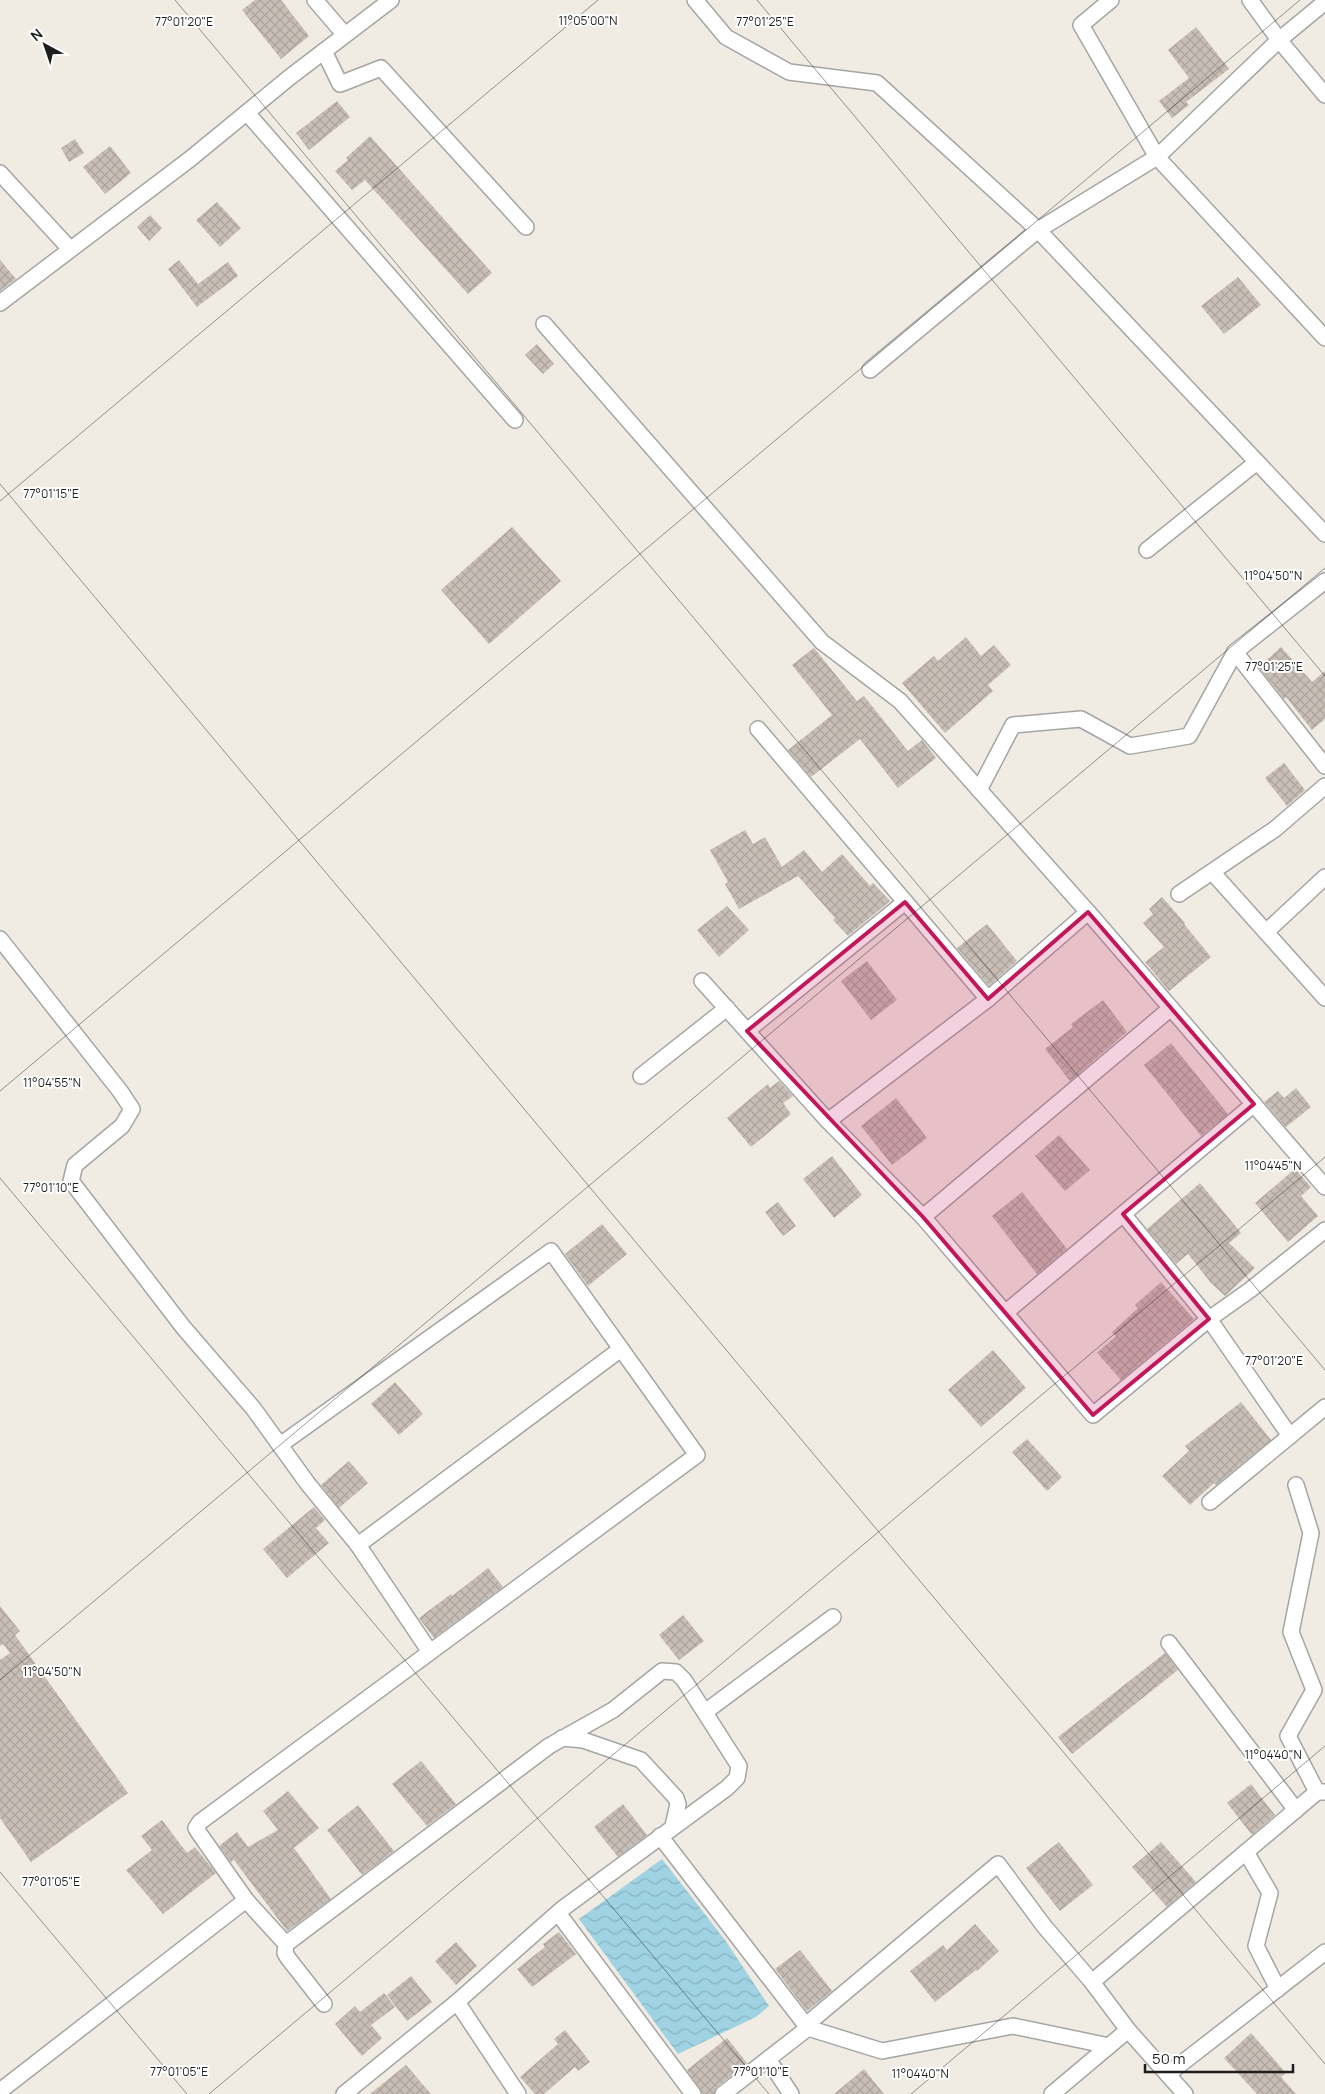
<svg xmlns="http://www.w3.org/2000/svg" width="1325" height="2094" font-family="Manrope,sans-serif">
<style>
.water{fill:url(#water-waves)}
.building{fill:url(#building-cross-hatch)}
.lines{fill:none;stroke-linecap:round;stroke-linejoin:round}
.minor-casing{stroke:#a5a5a5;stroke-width:18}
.minor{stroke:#fff;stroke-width:15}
.marked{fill:#c2185b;fill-opacity:0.2;stroke:#c2185b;stroke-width:4;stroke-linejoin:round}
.ticks{fill:none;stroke:#1e1e1e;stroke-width:1;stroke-opacity:0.45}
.ticks-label{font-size:12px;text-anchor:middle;fill:#1e1e1e;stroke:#fff;stroke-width:4;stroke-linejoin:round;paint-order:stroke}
</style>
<defs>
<pattern id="water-waves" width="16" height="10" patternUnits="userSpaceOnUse" patternTransform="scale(1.25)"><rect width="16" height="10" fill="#9fd2e2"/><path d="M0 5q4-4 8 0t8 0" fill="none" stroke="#88b4c1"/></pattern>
<pattern id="building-cross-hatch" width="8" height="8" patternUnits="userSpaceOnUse" patternTransform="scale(1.25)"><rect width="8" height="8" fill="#c8beb6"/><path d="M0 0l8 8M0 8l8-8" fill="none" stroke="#aba39c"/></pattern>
</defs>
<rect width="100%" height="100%" fill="#f0ece3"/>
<polygon class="water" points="662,1859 725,1940 769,2006 756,2017 678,2054 579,1919"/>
<g class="building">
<polygon points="255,0 281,0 309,36 281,59 242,10"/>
<polygon points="1196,27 1229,69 1186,102 1189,105 1172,118 1159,101 1189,78 1168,50"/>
<polygon points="337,101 350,117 309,150 296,133"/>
<polygon points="370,136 492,273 468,294 365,180 352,190 335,171 348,160 346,158"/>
<polygon points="75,139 84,153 69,162 61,148"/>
<polygon points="110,146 131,173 105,194 83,167"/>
<polygon points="217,202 241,228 220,247 196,220"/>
<polygon points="150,215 162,228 149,241 137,227"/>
<polygon points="0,260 16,279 0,291"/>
<polygon points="179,260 198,284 228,262 238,276 197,307 168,269"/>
<polygon points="1238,277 1261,305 1224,334 1201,306"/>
<polygon points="537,344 554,364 543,374 525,355"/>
<polygon points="512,527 561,581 489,644 441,590"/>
<polygon points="966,637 981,656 994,645 1011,665 988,685 993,691 945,733 902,683 934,656 938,661"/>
<polygon points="1281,647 1312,682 1325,671 1325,719 1312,730 1286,697 1284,699 1259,667"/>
<polygon points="814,648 857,701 864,696 908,751 922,740 936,758 898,788 860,739 811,777 788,750 832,715 792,665"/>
<polygon points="1284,763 1305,790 1287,806 1265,778"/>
<polygon points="745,830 753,844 765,837 782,867 804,850 822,872 842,854 870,886 873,883 890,901 848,936 833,920 835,918 798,876 739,909 725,884 728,882 710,850"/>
<polygon points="1162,897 1185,923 1184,924 1211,957 1169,991 1145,962 1164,947 1143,923 1153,914 1149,909"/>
<polygon points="727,906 749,930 719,957 697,930"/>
<polygon points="987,924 1017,961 989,986 957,948"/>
<polygon points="867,961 897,1000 871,1020 841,981"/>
<polygon points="1103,1000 1127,1032 1070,1081 1045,1049 1073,1027 1071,1024"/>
<polygon points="1171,1043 1228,1114 1201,1136 1144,1065"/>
<polygon points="779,1081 793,1096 783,1103 791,1114 751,1147 727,1118 768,1084 770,1088"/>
<polygon points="1296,1088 1311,1107 1286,1127 1264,1102 1278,1091 1284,1098"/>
<polygon points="896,1098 927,1138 892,1165 861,1126"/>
<polygon points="1059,1135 1090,1170 1065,1191 1035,1156"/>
<polygon points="832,1156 862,1195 834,1218 803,1179"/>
<polygon points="1295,1169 1311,1187 1301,1196 1318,1216 1288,1242 1255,1203"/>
<polygon points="1200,1183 1241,1233 1229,1243 1255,1268 1225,1296 1211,1283 1188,1254 1176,1264 1147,1229"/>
<polygon points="1022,1192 1067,1249 1037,1274 992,1216"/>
<polygon points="778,1202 796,1226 783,1236 765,1212"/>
<polygon points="602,1224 627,1254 588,1286 565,1254"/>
<polygon points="1161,1282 1194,1319 1121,1380 1097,1353 1116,1336 1112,1332 1138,1308 1135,1305"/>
<polygon points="993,1350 1026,1388 981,1427 948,1390"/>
<polygon points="395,1382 423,1414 399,1435 371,1404"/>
<polygon points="1241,1402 1271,1440 1216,1485 1214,1483 1190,1505 1162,1476 1189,1451 1185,1446"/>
<polygon points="1027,1439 1062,1477 1047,1491 1012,1452"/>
<polygon points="349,1461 368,1483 339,1508 321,1485"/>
<polygon points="314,1507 325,1520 316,1528 329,1543 287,1578 263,1549"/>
<polygon points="488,1568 503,1587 434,1638 419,1618 451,1594 452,1596"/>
<polygon points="0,1606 20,1631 15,1635 128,1793 31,1862 0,1818 0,1660 10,1653 3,1644 0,1646"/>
<polygon points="683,1615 704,1641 679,1660 659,1635"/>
<polygon points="1165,1653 1178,1670 1072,1754 1058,1737"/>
<polygon points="421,1761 456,1804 427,1826 392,1784"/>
<polygon points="1251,1784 1275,1815 1252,1835 1227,1803"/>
<polygon points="288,1791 319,1828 294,1848 331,1899 287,1931 234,1860 231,1862 219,1846 237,1832 248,1847 278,1830 263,1811"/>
<polygon points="623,1804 647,1835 618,1857 594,1827"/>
<polygon points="358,1805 394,1851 362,1875 327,1830"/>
<polygon points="162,1820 187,1853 195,1847 216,1873 163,1914 126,1870 152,1850 141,1836"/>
<polygon points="1059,1842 1093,1885 1060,1911 1026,1868"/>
<polygon points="1161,1842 1196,1882 1167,1907 1132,1867"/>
<polygon points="975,1924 999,1951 977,1971 976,1970 935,2002 910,1971 943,1945 947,1950"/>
<polygon points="559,1932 576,1954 532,1987 517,1969 545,1947 543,1944"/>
<polygon points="456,1942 477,1966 456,1985 435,1961"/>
<polygon points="800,1950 832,1991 807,2011 775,1969"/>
<polygon points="411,1976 432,2002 407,2021 387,1995"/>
<polygon points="384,1993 395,2007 371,2025 382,2038 362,2056 335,2024 355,2006 360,2012"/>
<polygon points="565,2030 590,2062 578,2071 575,2067 544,2094 535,2094 520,2077 558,2044 554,2039"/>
<polygon points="1251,2033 1286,2073 1281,2077 1296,2094 1257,2094 1224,2058"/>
<polygon points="727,2038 747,2063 717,2087 714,2094 703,2094 687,2070"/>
<polygon points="406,2065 431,2094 370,2094"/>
<polygon points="864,2069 884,2094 834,2094"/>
</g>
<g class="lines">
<g class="minor-casing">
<g id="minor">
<polyline points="315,0 345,35"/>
<polyline points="695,0 726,37 789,72 877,83 1038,230 1157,157 1081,25 1111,0"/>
<polyline points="1250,0 1279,40 1157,157 1325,338"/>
<polyline points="1325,2 1279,40 1325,95"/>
<polyline points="324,51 340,84 381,68 526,227"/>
<polyline points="248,114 515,420"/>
<polyline points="0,173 70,249"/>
<polyline points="0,303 190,159 290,77 391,0"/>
<polyline points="544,324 822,642 900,701 1095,920 1325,1187"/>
<polyline points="870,370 1038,230 1325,534"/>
<polyline points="1147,550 1257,462"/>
<polyline points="1235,652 1325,766"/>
<polyline points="758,729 988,999"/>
<polyline points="979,790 1013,725 1081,719 1130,746 1189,736 1235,652 1325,581"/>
<polyline points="1213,873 1325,998"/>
<polyline points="1179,894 1275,829 1325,786"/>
<polyline points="1266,932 1325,877"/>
<polyline points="0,939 120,1091 132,1109 122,1126 75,1165 71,1181 183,1327 253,1408 308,1484 358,1545 430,1652"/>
<polyline points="702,981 828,1121 923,1217 1093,1415 1209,1319 1250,1290 1325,1230"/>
<polyline points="747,1031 905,902"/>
<polyline points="641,1076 727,1008"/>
<polyline points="828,1121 988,999 1088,912"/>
<polyline points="1123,1214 1209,1319 1290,1436"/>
<polyline points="923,1217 1171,1008"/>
<polyline points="1005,1313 1254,1104"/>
<polyline points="280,1445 551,1251 697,1455 200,1822 196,1828 199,1833 246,1900 286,1944 285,1953 288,1958 324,2004"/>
<polyline points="1296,1485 1311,1533 1291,1632 1314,1690 1288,1736 1317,1792"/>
<polyline points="1210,1502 1325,1407"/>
<polyline points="358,1545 621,1349"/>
<polyline points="1169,1643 1296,1810"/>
<polyline points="705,1712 833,1617"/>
<polyline points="562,1738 583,1740 641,1760 676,1798 678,1804 673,1826"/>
<polyline points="660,1836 808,2028 723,2094"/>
<polyline points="1246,1852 1270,1893 1256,1946 1278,1989"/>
<polyline points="558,1913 693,2094"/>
<polyline points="286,1944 549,1746 613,1710 662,1671 676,1672 684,1680 739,1766 737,1778 727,1788 562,1909 457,2002 344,2094"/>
<polyline points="1092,1982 1317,1792 1325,1792"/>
<polyline points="457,2002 518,2094"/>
<polyline points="806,2025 998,1864 1044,1926 1092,1982 1128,2030 1185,2094"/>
<polyline points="808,2028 882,2051 1013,2026 1109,2046"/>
<polyline points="768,2059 791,2094"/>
<polyline points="1168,2074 1325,1952"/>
<polyline points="0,2091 246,1900"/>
<polyline points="1052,2094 1128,2030"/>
</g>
</g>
<use href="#minor" class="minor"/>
</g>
<path class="marked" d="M 905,902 L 988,999 L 1088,912 L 1254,1104 L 1123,1214 L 1209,1319 L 1093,1415 L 923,1217 L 747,1031 Z"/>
<path class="ticks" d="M 175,0 L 1325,1370M 757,0 L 1325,676M 0,484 L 1325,2064M 0,501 L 598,0M 0,1091 L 1300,0M 0,1178 L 769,2094M 0,1680 L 1325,568M 0,1872 L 187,2094M 209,2094 L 1325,1157M 911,2094 L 1325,1746"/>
<g class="ticks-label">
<text x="588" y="25">11°05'00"N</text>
<text x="184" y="26">77°01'20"E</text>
<text x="765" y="26">77°01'25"E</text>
<text x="51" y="498">77°01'15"E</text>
<text x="1273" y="580">11°04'50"N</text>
<text x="1274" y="671">77°01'25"E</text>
<text x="52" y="1087">11°04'55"N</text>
<text x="1273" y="1170">11°04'45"N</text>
<text x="51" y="1192">77°01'10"E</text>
<text x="1274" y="1365">77°01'20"E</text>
<text x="52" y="1676">11°04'50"N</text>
<text x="1273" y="1759">11°04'40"N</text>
<text x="51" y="1886">77°01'05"E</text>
<text x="179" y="2076">77°01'05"E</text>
<text x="761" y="2076">77°01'10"E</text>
<text x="920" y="2078">11°04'40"N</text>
</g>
<g transform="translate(45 45) rotate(320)" stroke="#ffffff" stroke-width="4" paint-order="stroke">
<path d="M0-4L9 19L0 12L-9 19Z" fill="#1e1e1e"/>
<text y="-8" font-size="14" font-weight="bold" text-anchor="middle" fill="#1e1e1e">N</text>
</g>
<path d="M1145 2064v8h148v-8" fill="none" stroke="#1e1e1e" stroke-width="2.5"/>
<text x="1152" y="2064" font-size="15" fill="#1e1e1e" stroke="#ffffff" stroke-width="4" paint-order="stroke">50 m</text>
</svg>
